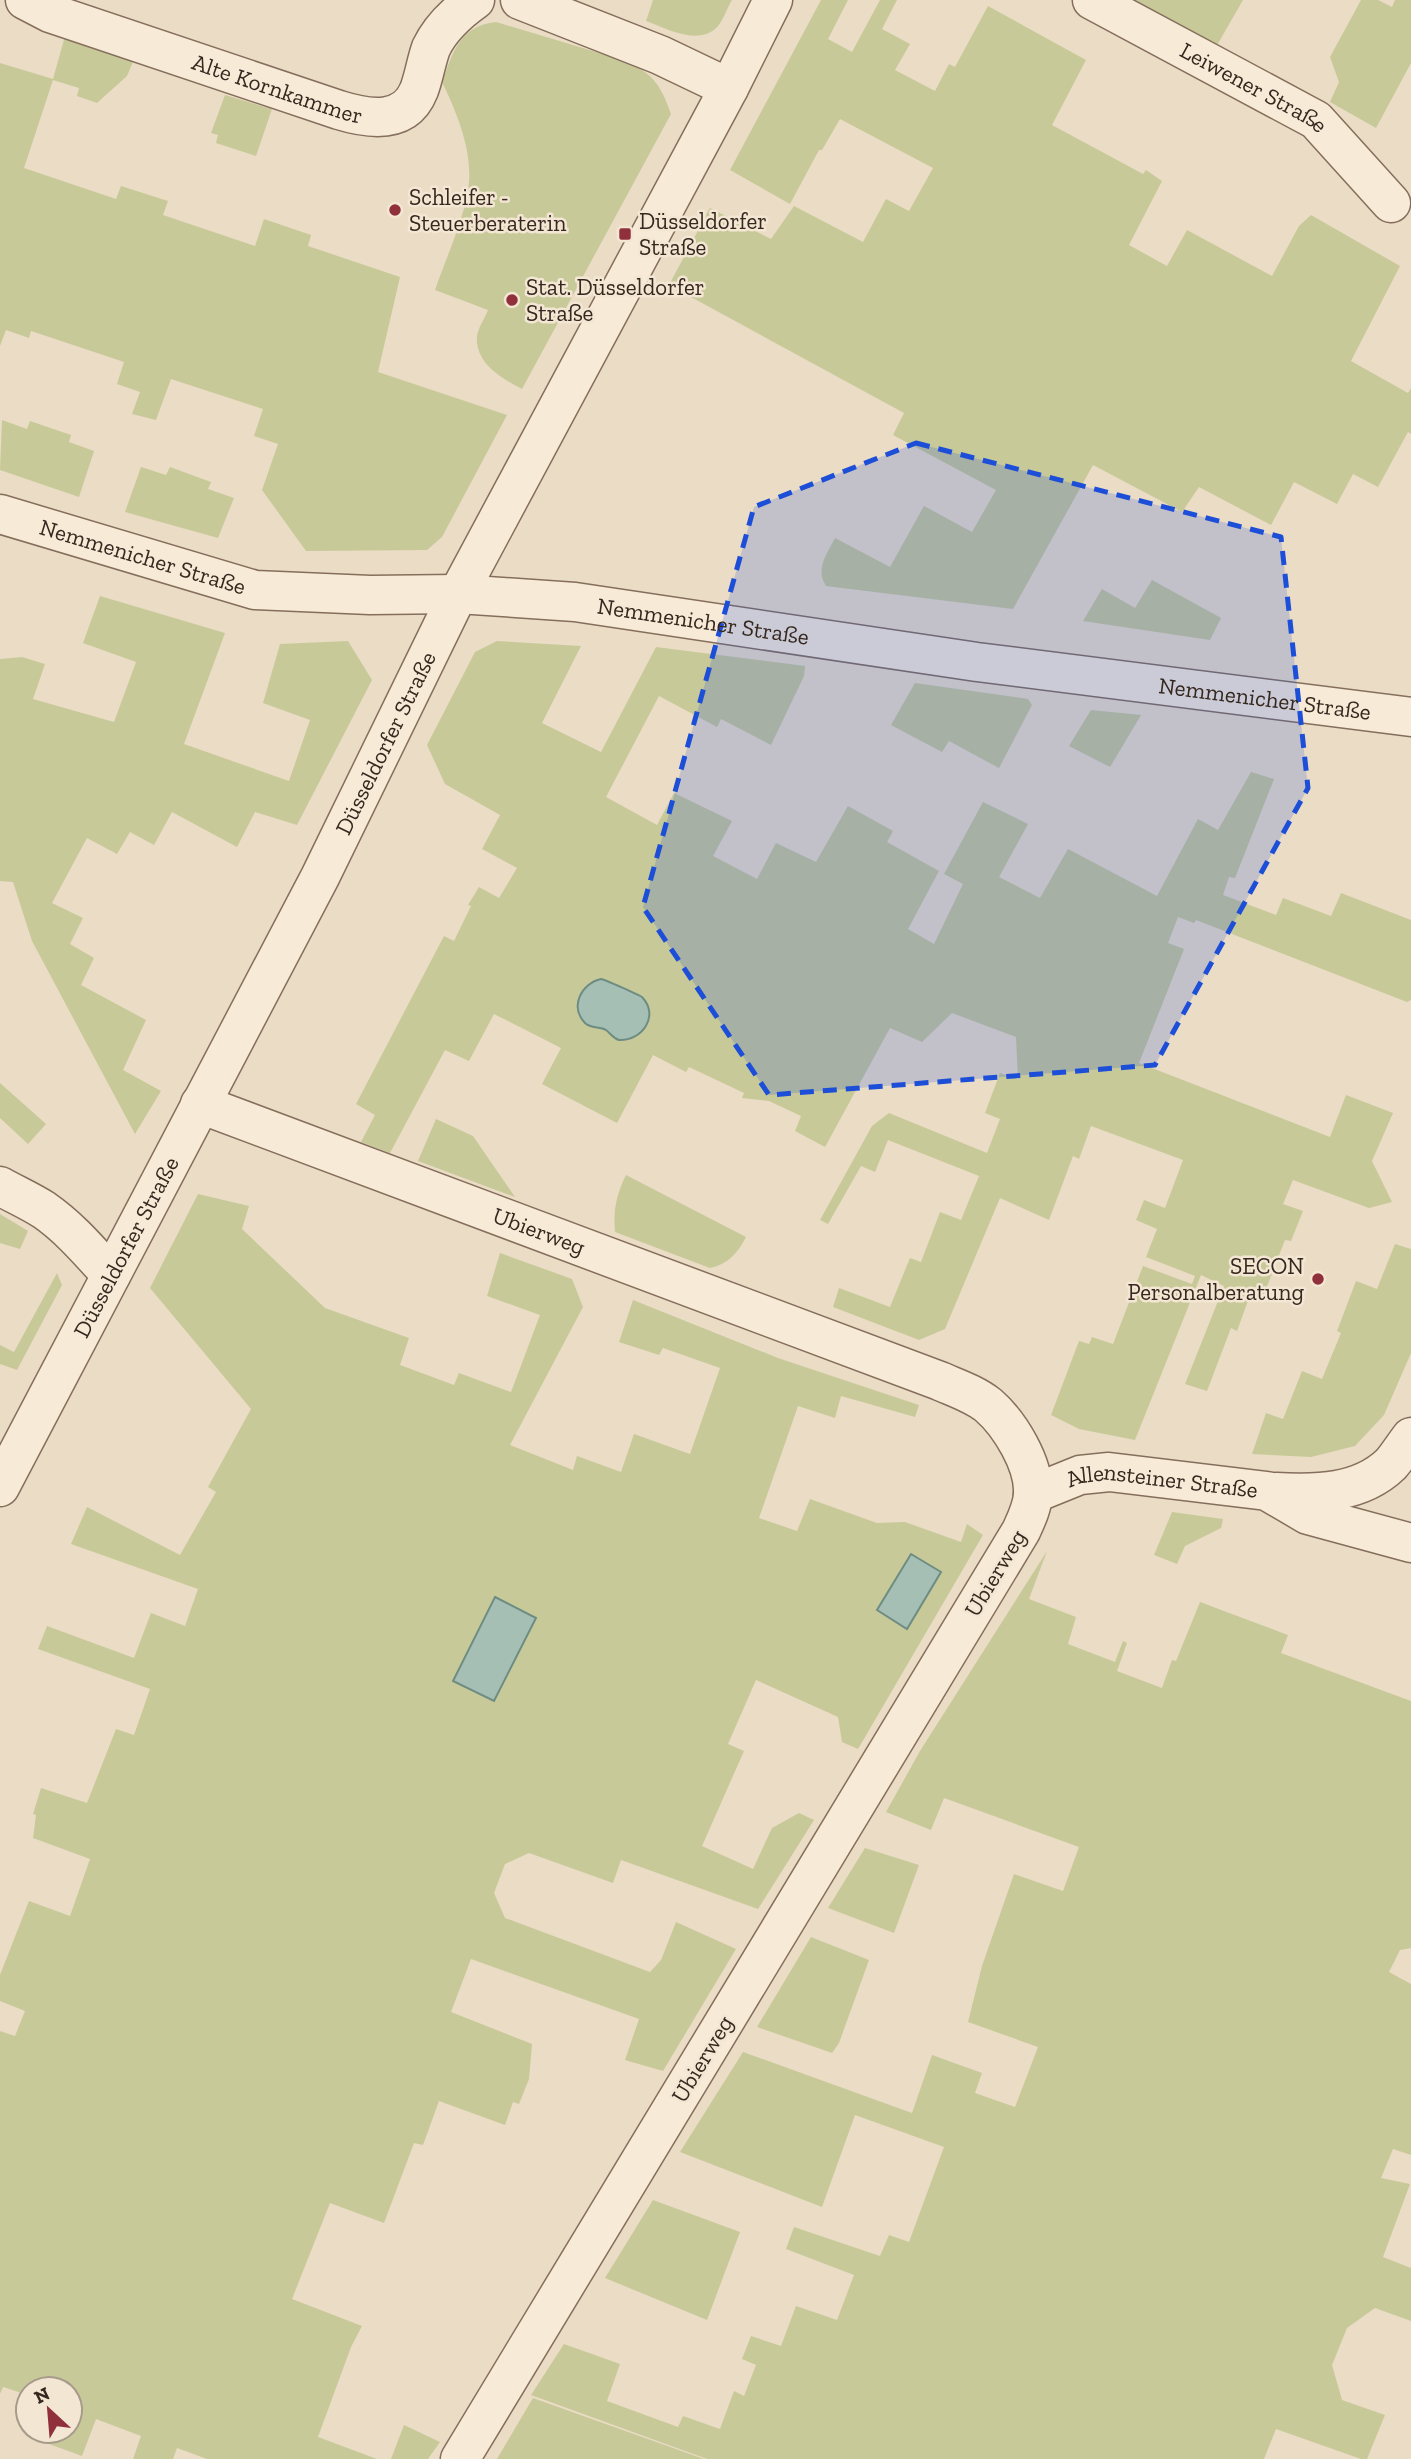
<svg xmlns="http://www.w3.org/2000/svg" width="1411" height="2459" font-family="'Zilla Slab',serif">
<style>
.green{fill:#c8c999}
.water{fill:#a6bfb5;stroke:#6e8d82;stroke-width:2}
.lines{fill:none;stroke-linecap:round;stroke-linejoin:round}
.minor-casing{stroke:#856e5c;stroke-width:41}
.minor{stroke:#f7ead7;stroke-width:38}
.marked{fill:#1d4ed8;fill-opacity:0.2;stroke:#1d4ed8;stroke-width:5;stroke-dasharray:14 9;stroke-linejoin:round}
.poi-dot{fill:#90303b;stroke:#f3e7d4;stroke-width:2.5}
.labels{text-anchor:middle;stroke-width:5;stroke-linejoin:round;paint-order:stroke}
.street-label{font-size:23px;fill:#36281f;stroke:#f3e7d4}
.poi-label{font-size:23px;fill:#36281f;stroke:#f3e7d4;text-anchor:start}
</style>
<rect width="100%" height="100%" fill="#ebdcc5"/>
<g class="green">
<path d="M 653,0 L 732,0 C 727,8 722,24 715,29 C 696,45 665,28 646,21 Z"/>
<path d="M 821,0 L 848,0 L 828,39 L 852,52 L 880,0 L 897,0 L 882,29 L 910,44 L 895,70 L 935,91 L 949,64 L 955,67 L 988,6 L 1086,60 L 1052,125 L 1143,174 L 1146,170 L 1162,181 L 1129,245 L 1167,266 L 1187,230 L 1272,276 L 1299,226 L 1311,215 L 1400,266 L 1351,361 L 1408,393 L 1411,388 L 1411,434 L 1408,432 L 1378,487 L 1353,474 L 1337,504 L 1294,482 L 1271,525 L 1199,487 L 1182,512 L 1093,465 L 1013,609 L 826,586 C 815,569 827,554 835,538 L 890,567 L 924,506 L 972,532 L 996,490 L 893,435 L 904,413 L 669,285 L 710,208 L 771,239 L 794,206 L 863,242 L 886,199 L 909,211 L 933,168 L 840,119 L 822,150 L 819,150 L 790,204 L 730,170 Z"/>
<polygon points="1130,0 1243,0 1216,47"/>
<polygon points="1361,0 1378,0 1392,7 1395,0 1411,0 1411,63 1376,128 1330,102 1339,82 1330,57"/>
<path d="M 496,22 L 626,61 C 653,74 661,85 671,114 L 522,389 C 501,378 475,363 477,336 C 478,328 485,318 488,310 L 435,290 C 446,258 462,224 468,191 C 474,154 458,115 442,82 C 453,53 459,26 496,22 Z"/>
<polygon points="65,36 135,57 127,76 97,103 77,96 79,88 53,80 24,168 116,199 121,186 168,201 163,215 255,246 264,219 311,235 308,246 400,277 378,372 507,415 442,537 427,550 306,551 262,490 278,444 254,436 263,409 171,379 156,420 132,414 140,392 117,384 124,362 31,331 29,338 6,330 0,346 0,63 53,79"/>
<polygon points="225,95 272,109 256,156 216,143 218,135 211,133"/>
<polygon points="2,420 27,429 30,421 71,435 69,442 94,451 79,497 0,470"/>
<polygon points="141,467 166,475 170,467 211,482 208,489 234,498 218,538 125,512"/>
<polygon points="1152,580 1221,618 1210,640 1083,621 1102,589 1135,608"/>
<polygon points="100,596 225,633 184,744 289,781 310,720 263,703 280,644 348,641 372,680 297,825 255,812 237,847 172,812 154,845 130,832 117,854 87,838 52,903 83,918 70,944 94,958 81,985 146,1020 123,1070 161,1091 135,1134 32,941 13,882 0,881 0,659 22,657 45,664 33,699 114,722 136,662 83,643"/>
<polygon points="497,641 581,646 542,723 601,752 656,647 805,666 804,676 771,745 721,719 717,727 659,696 606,797 657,825 674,793 732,821 713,856 757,879 776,843 816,862 848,806 893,831 887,842 939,871 908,929 934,944 963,884 944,874 983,802 1028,824 999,877 1040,898 1068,849 1157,896 1198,819 1218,830 1251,772 1274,779 1235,878 1229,877 1223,895 1276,915 1283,898 1331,916 1341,893 1411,920 1411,1000 1407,1002 1196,920 1194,923 1178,917 1168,943 1184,949 1139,1063 1330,1137 1346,1095 1393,1113 1372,1161 1392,1202 1369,1208 1293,1180 1283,1204 1303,1211 1291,1241 1285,1240 1261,1302 1249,1298 1237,1331 1231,1328 1207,1391 1185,1384 1224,1286 1201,1275 1135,1440 1079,1429 1051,1415 1079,1341 1089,1344 1092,1337 1113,1344 1143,1266 1192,1284 1195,1276 1146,1257 1157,1229 1136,1220 1144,1200 1165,1208 1183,1160 1091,1126 1079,1159 1073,1156 1049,1220 1000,1198 945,1329 919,1340 833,1307 839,1288 890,1307 910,1258 921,1262 940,1212 961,1220 979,1176 888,1140 875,1172 861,1166 828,1224 820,1220 872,1126 889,1113 987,1153 1000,1119 985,1113 1000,1073 1018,1079 1016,1037 952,1013 922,1042 890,1028 825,1147 795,1131 801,1116 769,1101 742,1098 744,1093 689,1067 686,1072 653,1055 617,1123 542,1084 561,1048 494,1014 469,1061 445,1050 390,1153 361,1142 375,1115 356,1104 444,936 454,941 471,906 468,905 479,887 499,898 517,868 482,849 500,815 445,784 427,745 475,652"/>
<polygon points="915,683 1028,699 1032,705 999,768 949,741 942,752 891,725"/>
<polygon points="1091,710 1141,715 1110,767 1069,746"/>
<polygon points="0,1083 46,1124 28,1144 0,1118"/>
<polygon points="436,1119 473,1136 515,1197 418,1161"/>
<path d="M 626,1175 L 746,1237 C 738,1253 728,1264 710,1268 L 615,1232 C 613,1211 616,1195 626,1175 Z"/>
<polygon points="198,1194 249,1206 242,1229 325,1308 409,1338 400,1365 454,1385 459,1373 511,1392 540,1315 487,1296 500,1253 572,1279 583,1307 510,1445 573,1470 577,1456 621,1472 634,1434 690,1454 720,1368 663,1348 659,1355 619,1342 633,1300 778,1358 919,1405 915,1417 841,1396 835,1418 798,1406 759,1518 797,1531 810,1499 877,1523 905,1522 961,1542 967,1524 983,1535 858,1749 842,1742 838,1717 756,1680 728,1744 744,1751 702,1846 753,1869 772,1828 799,1813 814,1820 758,1909 621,1860 613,1883 529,1853 505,1864 494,1893 505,1918 650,1972 661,1960 676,1922 736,1949 663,2071 625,2060 639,2019 471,1959 451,2012 532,2044 529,2079 519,2104 513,2102 505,2125 439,2101 423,2145 414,2143 384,2223 330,2203 292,2299 362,2326 351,2347 318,2437 377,2459 207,2459 177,2448 173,2459 133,2459 141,2436 96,2419 82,2456 38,2440 41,2431 70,2431 70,2389 28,2389 28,2395 3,2387 0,2394 0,2031 15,2036 25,2011 0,2001 0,1975 29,1901 70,1916 90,1859 33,1838 36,1815 33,1814 41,1788 87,1803 116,1729 134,1735 150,1689 38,1649 47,1626 134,1658 151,1613 185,1626 198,1589 71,1544 87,1507 180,1555 216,1492 208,1487 251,1409 150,1288"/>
<polygon points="0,1214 28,1231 20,1249 0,1243"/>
<polygon points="1395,1244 1411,1249 1411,1353 1384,1415 1355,1446 1311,1457 1252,1454 1266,1413 1283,1419 1302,1371 1322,1379 1341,1333 1337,1331 1356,1281 1377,1289"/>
<polygon points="57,1273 62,1285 17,1370 0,1364 0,1345 14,1352"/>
<polygon points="1172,1512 1223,1519 1221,1528 1185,1546 1177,1564 1154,1555"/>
<polygon points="1047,1551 1029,1599 1076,1617 1068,1644 1115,1662 1123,1641 1127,1643 1117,1671 1162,1688 1172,1660 1176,1661 1200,1602 1288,1635 1281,1653 1411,1701 1411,1948 1400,1950 1389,1972 1411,1984 1411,2155 1393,2149 1381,2178 1410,2184 1383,2257 1411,2268 1411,2321 1375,2308 1347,2328 1332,2365 1342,2400 1385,2415 1367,2459 1361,2459 1276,2429 1264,2459 707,2459 531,2395 564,2344 620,2364 607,2401 678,2427 683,2416 720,2429 734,2391 744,2396 756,2365 742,2359 751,2336 781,2346 796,2306 837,2320 854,2275 786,2249 794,2227 880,2256 889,2235 909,2242 944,2147 855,2115 822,2207 680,2152 743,2052 912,2113 932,2055 982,2073 975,2093 1015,2107 1038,2047 968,2022 982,1966 1014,1874 1063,1891 1079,1847 944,1798 931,1830 886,1812 920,1751"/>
<polygon points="865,1848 919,1865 894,1933 828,1908"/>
<polygon points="811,1937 869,1960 839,2043 832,2053 757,2027"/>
<polygon points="653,2200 740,2232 707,2320 605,2278"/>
<polygon points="533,2398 704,2459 497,2459"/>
<polygon points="404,2425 440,2442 428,2459 391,2459"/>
</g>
<g class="water">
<path d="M 601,979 C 606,980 639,995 642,997 C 660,1016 642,1041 619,1040 C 613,1038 611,1034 606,1030 C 600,1026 591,1029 585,1023 C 569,1006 582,983 601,979 Z"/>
<polygon points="911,1554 941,1572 907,1629 877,1610"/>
<polygon points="495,1597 536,1618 494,1701 453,1681"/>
</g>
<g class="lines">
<g class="minor-casing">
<g id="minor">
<path id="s1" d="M 25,0 L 50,13 L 339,110 C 368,119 405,125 419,90 C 424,77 426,62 431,48 C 440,29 458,12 475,0"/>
<polyline points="520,0 660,55 729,88"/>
<path id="s2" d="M 1092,0 L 1316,120 L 1391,203"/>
<path id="s3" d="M 0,514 L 255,590 L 370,595 L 458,594 L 575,602 L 977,662 L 1411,717"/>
<path id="s4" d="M 200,1104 L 940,1381 C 956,1388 974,1394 988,1405 C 1010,1424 1035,1465 1033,1495 C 1032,1508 1026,1520 1021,1531 L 460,2459"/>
<path d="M 0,1186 C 14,1194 30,1201 44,1210 C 70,1228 90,1252 111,1275"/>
<path id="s5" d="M 0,1487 L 320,877 L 458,594 L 729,88 L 773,0"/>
<path d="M 1276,1492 C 1316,1494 1360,1494 1391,1464 C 1398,1456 1404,1446 1411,1437"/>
<path id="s6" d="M 1033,1494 L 1080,1475 L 1109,1472 L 1267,1491 L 1308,1515 L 1411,1543"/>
</g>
</g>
<use href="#minor" class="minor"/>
</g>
<path class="marked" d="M 916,443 L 1281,537 L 1308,788 L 1155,1065 L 769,1095 L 643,907 L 754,507 Z"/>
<g class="poi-dot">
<circle cx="395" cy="210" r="7"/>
<rect x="618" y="227" width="14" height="14" rx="3.5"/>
<circle cx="512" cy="300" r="7"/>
<circle cx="1318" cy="1279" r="7"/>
</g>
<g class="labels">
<g class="street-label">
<text dy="8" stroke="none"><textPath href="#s1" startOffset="268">Alte Kornkammer</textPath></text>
<text dy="8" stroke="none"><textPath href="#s2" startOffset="184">Leiwener Straße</textPath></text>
<text dy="8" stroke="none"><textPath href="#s3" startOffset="149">Nemmenicher Straße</textPath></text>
<text dy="8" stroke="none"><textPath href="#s3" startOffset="716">Nemmenicher Straße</textPath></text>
<text dy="8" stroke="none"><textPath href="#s3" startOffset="1283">Nemmenicher Straße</textPath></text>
<text dy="8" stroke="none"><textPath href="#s5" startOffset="838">Düsseldorfer Straße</textPath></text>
<text dy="8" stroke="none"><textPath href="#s4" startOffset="362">Ubierweg</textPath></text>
<text dy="8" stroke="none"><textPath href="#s5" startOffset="271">Düsseldorfer Straße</textPath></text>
<text dy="8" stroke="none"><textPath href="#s6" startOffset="133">Allensteiner Straße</textPath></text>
<text transform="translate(995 1573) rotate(-59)" y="8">Ubierweg</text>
<text transform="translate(702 2059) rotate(-59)" y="8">Ubierweg</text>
</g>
<g class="poi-label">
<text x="409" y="205">Schleifer -<tspan x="409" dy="26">Steuerberaterin</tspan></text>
<text x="639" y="229">Düsseldorfer<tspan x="639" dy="26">Straße</tspan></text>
<text x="526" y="295">Stat. Düsseldorfer<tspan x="526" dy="26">Straße</tspan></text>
<text x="1304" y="1274" text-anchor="end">SECON<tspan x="1304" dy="26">Personalberatung</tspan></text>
</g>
</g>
<g transform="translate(49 2410) rotate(334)"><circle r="33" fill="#f3e7d4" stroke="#a79b8c" stroke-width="2"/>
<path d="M0-5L12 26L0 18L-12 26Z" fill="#90303b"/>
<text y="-10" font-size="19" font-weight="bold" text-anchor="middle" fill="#36281f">N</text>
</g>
</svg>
